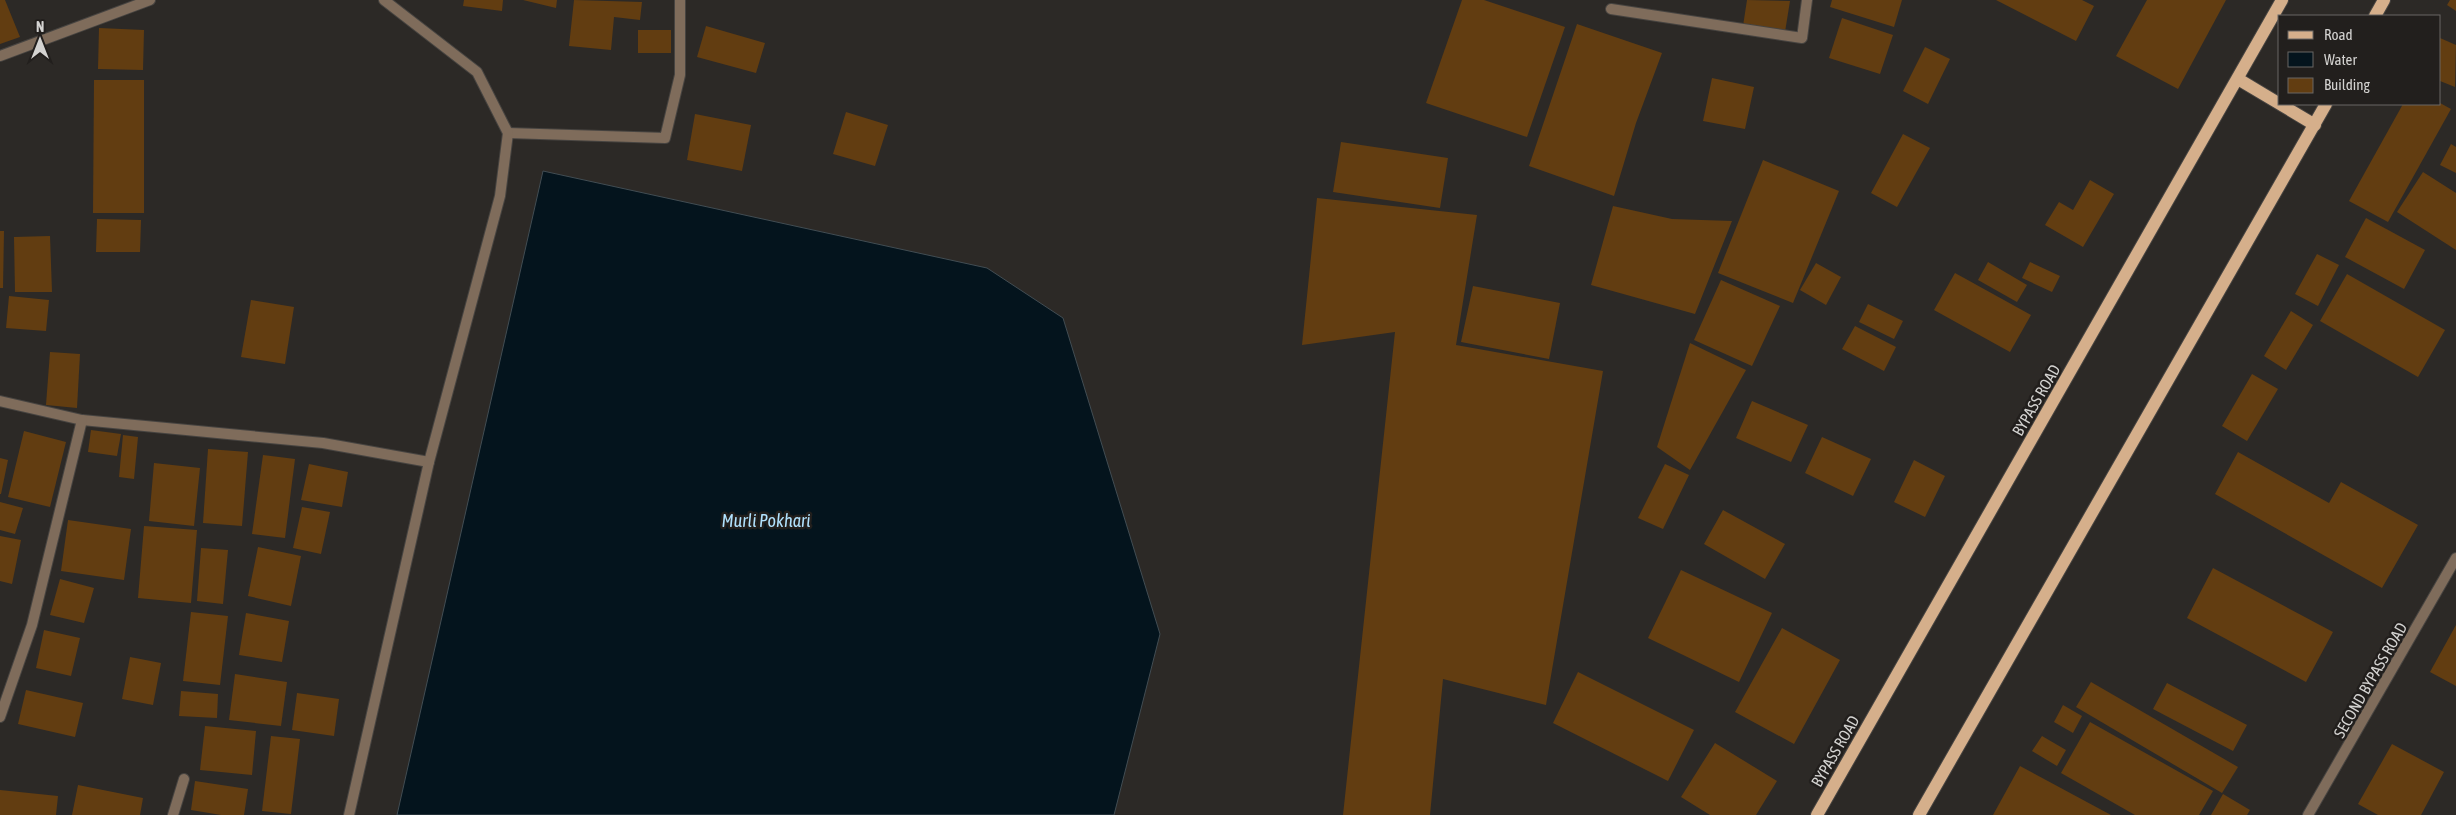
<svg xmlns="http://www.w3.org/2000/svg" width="2456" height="815" font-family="'Asap Condensed',sans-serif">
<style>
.water{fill:#04141d;stroke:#424d53}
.building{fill:#623d11}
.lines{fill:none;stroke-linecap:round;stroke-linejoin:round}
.minor-casing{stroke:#474441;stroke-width:12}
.primary-casing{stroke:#474441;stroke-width:14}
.minor{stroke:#7f6c5b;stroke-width:10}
.primary{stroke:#d5af8b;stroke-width:12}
.labels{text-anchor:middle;stroke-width:5;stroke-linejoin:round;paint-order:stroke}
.street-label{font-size:16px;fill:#d4d3d1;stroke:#221f1d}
.water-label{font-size:18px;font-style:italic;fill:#b1e2fe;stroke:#221f1d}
</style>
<rect width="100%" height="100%" fill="#2c2926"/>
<polygon class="water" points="543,171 987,268 1063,318 1160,634 1114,815 397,815"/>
<g class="building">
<polygon points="0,0 5,0 20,37 0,44"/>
<polygon points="464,0 503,0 502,11 463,6"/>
<polygon points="523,0 557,0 556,8"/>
<polygon points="574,0 642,2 640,20 614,17 611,50 569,46"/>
<polygon points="1462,0 1484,0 1565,27 1527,137 1426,103"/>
<polygon points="1747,0 1790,1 1785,32 1743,26"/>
<polygon points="1832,0 1902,0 1894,27 1830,7"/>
<polygon points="1996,0 2082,0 2094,6 2076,41"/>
<polygon points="2147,0 2226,0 2178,89 2116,56"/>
<polygon points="2450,0 2456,0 2456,11 2447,5"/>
<polygon points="1842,18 1893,35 1880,74 1829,58"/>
<polygon points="1577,24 1662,53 1636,123 1614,196 1529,166"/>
<polygon points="706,26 765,43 756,73 697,57"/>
<polygon points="99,28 144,30 143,70 98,69"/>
<rect x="638" y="30" width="33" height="23"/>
<polygon points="2440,38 2456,45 2455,87 2440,81"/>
<polygon points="1925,47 1950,59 1928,104 1903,91"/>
<polygon points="1712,78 1754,87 1745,129 1703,121"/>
<polygon points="94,80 144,80 144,213 93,213"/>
<polygon points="2440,103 2451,109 2388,222 2349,201 2403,104"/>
<polygon points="846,112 888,125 875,166 833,154"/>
<polygon points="695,114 751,125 742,171 687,160"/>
<polygon points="1903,134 1930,148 1897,207 1871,193"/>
<polygon points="1341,142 1448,158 1440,208 1333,192"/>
<polygon points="2451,144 2456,147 2456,173 2440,165"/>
<polygon points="1763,160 1839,191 1793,303 1718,273"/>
<polygon points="2423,172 2456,193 2456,250 2397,212"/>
<polygon points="2090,180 2114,194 2083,247 2045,225 2059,202 2073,210"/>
<polygon points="1317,198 1477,215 1456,345 1603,371 1546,705 1443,679 1430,815 1343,815 1395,332 1302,345"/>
<polygon points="1613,206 1672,219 1732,221 1695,314 1591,285"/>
<polygon points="2366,218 2425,250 2404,289 2345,257"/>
<polygon points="97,219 141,220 140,252 96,252"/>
<polygon points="0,231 4,231 3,288 0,288"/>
<polygon points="50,236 52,292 15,292 14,237"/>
<polygon points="2317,254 2339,265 2318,306 2295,294"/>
<polygon points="1988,262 2027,285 2017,302 1978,280"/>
<polygon points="2030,262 2060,276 2052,292 2022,278"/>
<polygon points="1816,263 1841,277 1826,305 1800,290"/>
<polygon points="1955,273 2031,315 2010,352 1934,310"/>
<polygon points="2347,274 2445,330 2418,377 2320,321"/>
<polygon points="1721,280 1780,306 1752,366 1694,340"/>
<polygon points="1473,286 1560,303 1549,359 1461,342"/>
<polygon points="9,296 49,300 46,331 6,328"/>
<polygon points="251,300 294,307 285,364 241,357"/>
<polygon points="1868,304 1903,321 1894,339 1859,322"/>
<polygon points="2291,311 2313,325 2286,370 2264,356"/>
<polygon points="1855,326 1896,347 1884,371 1842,349"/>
<polygon points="1690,343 1746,370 1690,470 1657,447"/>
<polygon points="50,352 80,354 77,408 46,405"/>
<polygon points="2252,374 2278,389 2247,441 2222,426"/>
<polygon points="1752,401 1808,425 1791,462 1736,438"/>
<polygon points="91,430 121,434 117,456 88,452"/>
<polygon points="24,431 66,442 50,507 8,497"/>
<polygon points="123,435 138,437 134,479 119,477"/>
<polygon points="1822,437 1871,459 1853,496 1805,473"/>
<polygon points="208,449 248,452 242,526 203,523"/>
<polygon points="2238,452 2329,503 2341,482 2418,525 2382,588 2215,494"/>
<polygon points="263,455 295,459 285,538 252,534"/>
<polygon points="0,458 8,460 1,494 0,494"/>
<polygon points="1914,460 1945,476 1925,517 1894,502"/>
<polygon points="154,463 200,468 194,526 149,521"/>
<polygon points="309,464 348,472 342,507 301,500"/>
<polygon points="1665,464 1689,475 1663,529 1638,518"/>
<polygon points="0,502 23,508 15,534 0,530"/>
<polygon points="302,507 330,512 321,554 293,548"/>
<polygon points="1723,510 1785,544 1765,579 1704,544"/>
<polygon points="68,520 131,529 124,580 61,571"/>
<polygon points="144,526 197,530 191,603 138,598"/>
<polygon points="0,536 21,540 12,584 0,581"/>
<polygon points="258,547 301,556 291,606 248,596"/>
<polygon points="201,548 228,550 223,604 197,601"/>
<polygon points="2213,568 2333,632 2306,682 2187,618"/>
<polygon points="1681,570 1772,613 1739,682 1648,638"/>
<polygon points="60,579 94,588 84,623 50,615"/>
<polygon points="191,612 228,616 220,685 183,681"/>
<polygon points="246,613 289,621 282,662 239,655"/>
<polygon points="2456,625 2456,686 2430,672"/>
<polygon points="1782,628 1840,660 1794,744 1735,712"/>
<polygon points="44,630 80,638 71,676 36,668"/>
<polygon points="130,657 161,663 153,705 122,699"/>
<polygon points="1578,672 1694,730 1668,781 1553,723"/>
<polygon points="235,674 287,682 281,726 229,720"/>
<polygon points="2091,682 2238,767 2222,793 2076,707"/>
<polygon points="2167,683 2247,725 2233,751 2153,709"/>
<polygon points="26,690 83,703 75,737 18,724"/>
<polygon points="181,691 218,694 217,718 179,716"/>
<polygon points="297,693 339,699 334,736 292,730"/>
<polygon points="2063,705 2082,716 2073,733 2054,722"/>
<polygon points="2090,722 2213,791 2199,815 2135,815 2061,773"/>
<polygon points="205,726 256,731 252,775 200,770"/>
<polygon points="271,736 300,739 291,814 262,811"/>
<polygon points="2042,736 2066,750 2057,766 2032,751"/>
<polygon points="1715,743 1777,781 1756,815 1710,815 1681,797"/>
<polygon points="2392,744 2444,772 2421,815 2378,815 2358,804"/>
<polygon points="2020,766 2111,815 1993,815"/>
<polygon points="195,781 248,789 244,815 221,815 191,810"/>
<polygon points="78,785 143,798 140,815 72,815"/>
<polygon points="0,790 58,796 56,815 0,815"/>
<polygon points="2223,794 2250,810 2247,815 2211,815"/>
</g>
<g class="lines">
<g class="minor-casing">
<g id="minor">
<polyline points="1611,9 1802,38 1807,0"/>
<polyline points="0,56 150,0"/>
<polyline points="508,133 665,138 680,75 680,0"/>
<polyline points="0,401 82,420 323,443 429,462"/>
<polyline points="0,717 32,625 82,420"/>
<polyline points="173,815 184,779"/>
<polyline points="349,815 429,462 500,196 508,133 477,72 384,0"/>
<polyline points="2308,815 2456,558"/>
</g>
</g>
<g class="primary-casing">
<g id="primary">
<polyline points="2375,16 2384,0"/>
<polyline points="2238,79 2315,125"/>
<polyline points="1817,815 2282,0"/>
<polyline points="1919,815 2326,104"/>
</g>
</g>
<use href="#minor" class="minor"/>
<use href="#primary" class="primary"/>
</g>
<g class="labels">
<g class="street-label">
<text transform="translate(2036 400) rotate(-60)" y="6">BYPASS ROAD</text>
<text transform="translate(2370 680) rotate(-60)" y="6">SECOND BYPASS ROAD</text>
<text transform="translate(1835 751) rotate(-60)" y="6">BYPASS ROAD</text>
</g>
<g class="water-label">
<text x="766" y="527">Murli Pokhari</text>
</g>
</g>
<rect x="2278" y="15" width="162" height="90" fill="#221f1d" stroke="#696765"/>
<rect x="2288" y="31" width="25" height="8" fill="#d5af8b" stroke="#696765"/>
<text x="2324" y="40" font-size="15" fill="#d4d3d1">Road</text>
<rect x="2288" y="52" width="25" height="15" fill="#04141d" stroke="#696765"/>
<text x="2324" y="65" font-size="15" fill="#d4d3d1">Water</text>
<rect x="2288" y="78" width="25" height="15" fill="#623d11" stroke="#696765"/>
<text x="2324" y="90" font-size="15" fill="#d4d3d1">Building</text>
<g transform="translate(40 40)" stroke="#221f1d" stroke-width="4" paint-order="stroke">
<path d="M0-4L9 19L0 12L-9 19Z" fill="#d4d3d1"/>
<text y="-8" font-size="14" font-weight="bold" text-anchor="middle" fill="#d4d3d1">N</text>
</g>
</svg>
